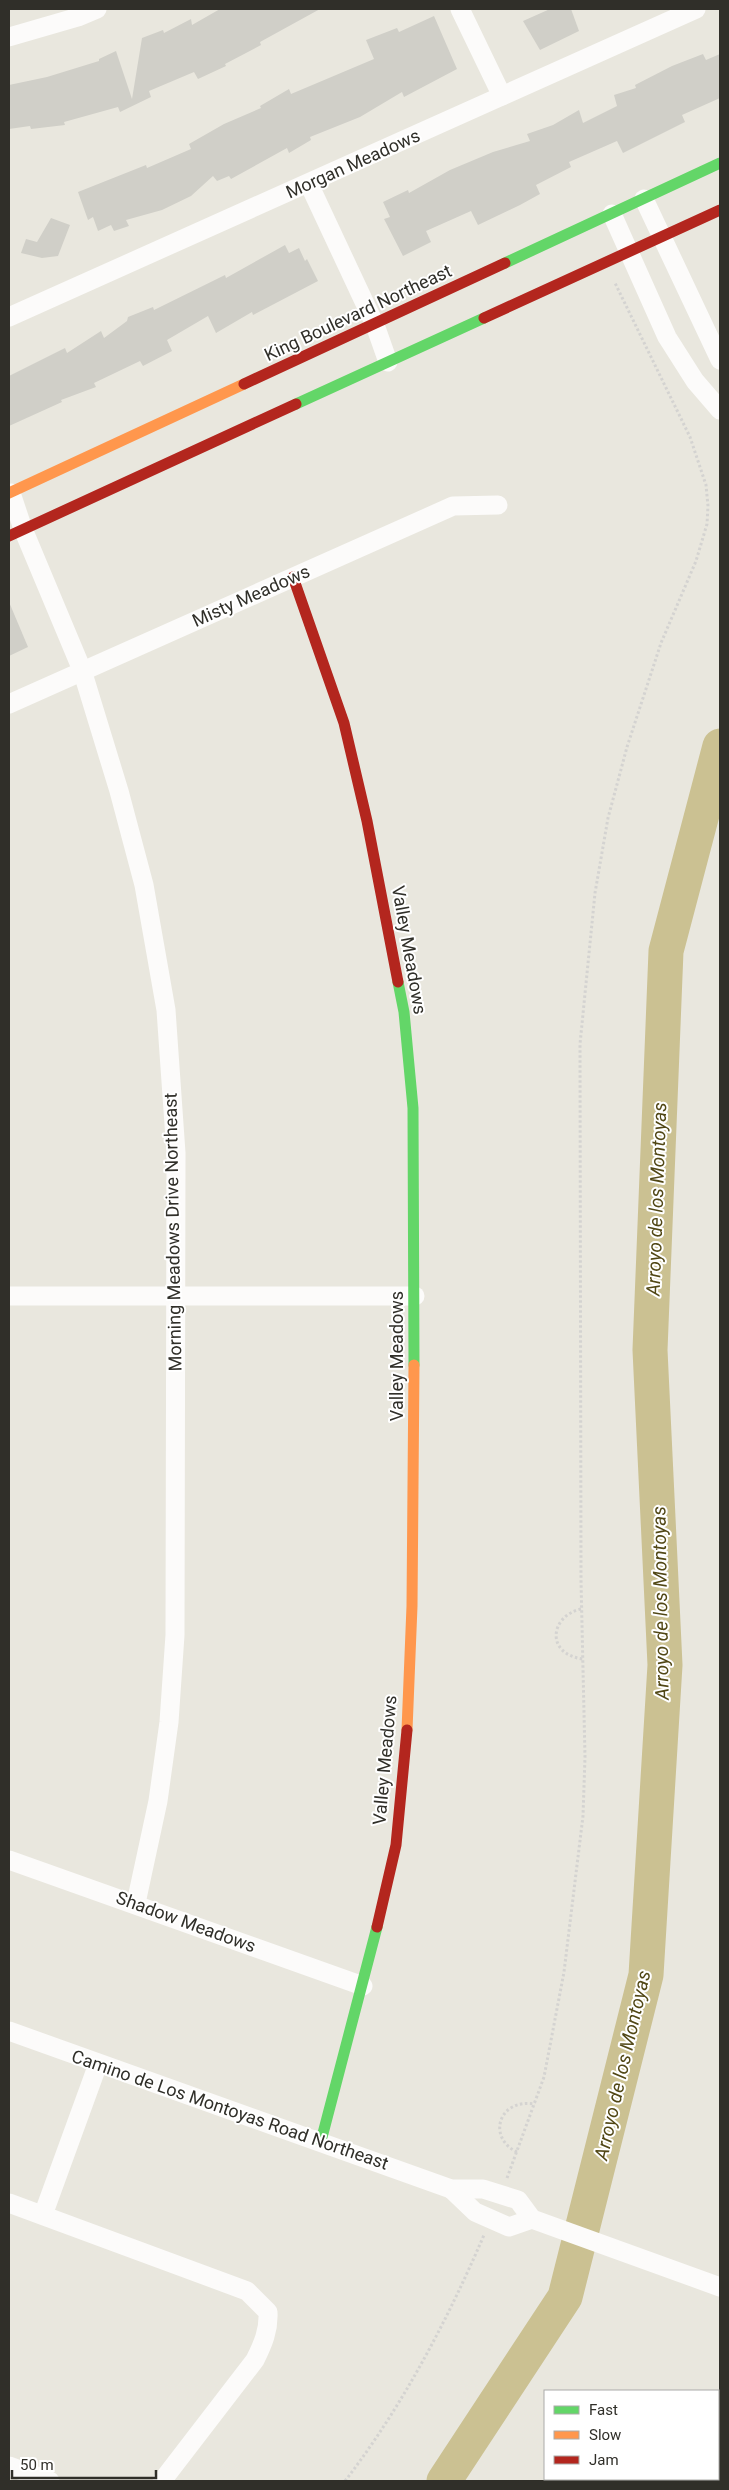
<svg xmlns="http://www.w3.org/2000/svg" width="729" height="2490" font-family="Roboto,sans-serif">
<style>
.green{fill:#e7dfba}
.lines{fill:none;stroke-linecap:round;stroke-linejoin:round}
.river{stroke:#cbc192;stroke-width:35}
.building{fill:#d0cfc8}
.path{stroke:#d4d3d1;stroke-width:3;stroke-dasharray:2.5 2.5;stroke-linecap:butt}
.street{stroke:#fcfbfa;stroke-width:19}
.fast{stroke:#63d668;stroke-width:11}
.slow{stroke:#ff974d;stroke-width:11}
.jam{stroke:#b3261e;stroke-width:11}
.labels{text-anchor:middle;stroke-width:4;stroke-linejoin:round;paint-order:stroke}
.street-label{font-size:18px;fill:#302f29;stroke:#fff}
.water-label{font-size:19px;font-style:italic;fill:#514715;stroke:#fff}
</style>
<rect width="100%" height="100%" fill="#e9e7de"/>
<polygon class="green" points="720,2398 720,2481 655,2481 656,2479 718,2479 718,2400"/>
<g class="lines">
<polyline class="river" points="444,2481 565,2297 646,1975 665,1665 650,1350 666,951 720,746"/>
</g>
<g class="building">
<polygon points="220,9 320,9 260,42 261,45 225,64 226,66 198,79 194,72 149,91 151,97 120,112 118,107 64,122 65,125 31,129 30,126 9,129 9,85 47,77 99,61 99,59 116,51 132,99 142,38 163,30 164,33 191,19 192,25"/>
<polygon points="550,9 571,9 579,31 540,50 523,21"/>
<polygon points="434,16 457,69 404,97 402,92 360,117 310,137 311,140 289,153 287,148 231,179 229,176 217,181 213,176 191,196 162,210 126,220 129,226 114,231 111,225 98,231 93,217 88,220 78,192 146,165 147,168 191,149 189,144 224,124 261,108 260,106 289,89 291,94 374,59 366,40 397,28 399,32"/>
<polygon points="703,54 706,60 720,54 720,98 682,115 685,122 623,153 617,141 569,162 571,167 536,185 540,194 520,205 478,225 471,211 426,231 431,242 403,256 384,219 390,217 383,202 408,190 409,193 450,170 493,152 530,141 527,134 553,125 579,110 583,123 617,106 614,95 636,88 635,85 672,66"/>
<polygon points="51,218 70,225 58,256 42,258 21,253 26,239 37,242"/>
<polygon points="285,245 289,253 299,248 305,261 307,259 318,281 253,315 252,312 216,333 208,316 167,340 172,351 143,366 140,361 94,383 96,387 61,400 62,402 9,426 9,376 65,348 67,353 101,331 104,338 127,321 128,317 153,307 154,310 225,275 226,278"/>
<polygon points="9,602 28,647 9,656"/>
</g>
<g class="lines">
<g class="path">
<path d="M 581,1609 C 550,1616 545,1654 583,1659"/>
<path d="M 517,2152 C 487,2138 498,2098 535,2104"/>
<polyline points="507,2178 544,2077 564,1972 583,1816 585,1757 581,1580 580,1044 595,893 608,818 627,747 661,643 696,561 707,524 708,506 706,485 690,437 615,283"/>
<path d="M 345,2481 C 402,2407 447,2321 484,2235"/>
</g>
<g class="street">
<polyline points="460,9 502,96"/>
<polyline points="9,37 78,17 97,9"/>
<polyline points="309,184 375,325 388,362"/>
<polyline points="644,199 720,360"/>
<polyline points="612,214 667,337 695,381 720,410"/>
<polyline points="9,317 696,9"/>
<polyline points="11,493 23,529 82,670 119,791 144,885 166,1010 176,1153 175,1635 169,1722 158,1801 136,1903"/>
<polyline points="9,704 453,506 498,505"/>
<polyline points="9,1296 415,1296"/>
<polyline points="9,1860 363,1986"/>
<polyline points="9,2031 451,2189 483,2189 518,2200 532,2219 720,2287"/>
<polyline points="451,2189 475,2212 509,2227 532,2219"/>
<path d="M 9,2203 L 247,2291 L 268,2312 C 269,2330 263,2344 255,2360 L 162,2481"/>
<polyline points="43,2215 98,2064"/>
<polyline points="9,2466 50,2481"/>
</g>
<g class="fast">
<polyline points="505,263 720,163"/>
<polyline points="296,404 484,318"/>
<polyline points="398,982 404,1012 413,1108 414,1365"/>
<polyline points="321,2141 377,1927"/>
</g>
<g class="slow">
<polyline points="9,493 244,384"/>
<polyline points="407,1730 412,1606 414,1365"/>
</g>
<g class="jam">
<polyline points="484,318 720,210"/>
<polyline points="244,384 505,263"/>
<polyline points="9,536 296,404"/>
<polyline points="293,577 344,723 367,821 398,982"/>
<polyline points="377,1927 396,1845 407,1730"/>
</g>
</g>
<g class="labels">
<g class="street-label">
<text transform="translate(353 164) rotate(-24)" y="6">Morgan Meadows</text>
<text transform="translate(358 313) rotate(-25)" y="6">King Boulevard Northeast</text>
<text transform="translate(251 596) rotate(-24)" y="6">Misty Meadows</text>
<text transform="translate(409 950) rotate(80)" y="6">Valley Meadows</text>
<text transform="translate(173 1232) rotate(-91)" y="6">Morning Meadows Drive Northeast</text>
<text transform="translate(397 1356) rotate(-90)" y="6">Valley Meadows</text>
<text transform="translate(385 1760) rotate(-85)" y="6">Valley Meadows</text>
<text transform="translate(186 1922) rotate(20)" y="6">Shadow Meadows</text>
<text transform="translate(230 2110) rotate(19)" y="6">Camino de Los Montoyas Road Northeast</text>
</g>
<g class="water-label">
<text transform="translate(656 1199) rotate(-88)" y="7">Arroyo de los Montoyas</text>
<text transform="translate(660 1603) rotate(-91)" y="7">Arroyo de los Montoyas</text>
<text transform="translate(622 2065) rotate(-77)" y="7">Arroyo de los Montoyas</text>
</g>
</g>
<rect width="729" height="2490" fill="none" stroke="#302f29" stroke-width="20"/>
<rect x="544" y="2390" width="175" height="90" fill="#ffffff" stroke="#acaca9"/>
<rect x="554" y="2406" width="25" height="8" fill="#63d668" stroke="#acaca9"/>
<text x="589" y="2415" font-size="15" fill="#302f29">Fast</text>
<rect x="554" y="2431" width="25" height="8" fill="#ff974d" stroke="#acaca9"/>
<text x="589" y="2440" font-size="15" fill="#302f29">Slow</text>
<rect x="554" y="2456" width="25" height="8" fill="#b3261e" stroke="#acaca9"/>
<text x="589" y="2465" font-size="15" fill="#302f29">Jam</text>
<path d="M12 2470v8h144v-8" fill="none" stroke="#302f29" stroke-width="2.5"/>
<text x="20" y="2470" font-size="15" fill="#302f29" stroke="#ffffff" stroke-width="4" paint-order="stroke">50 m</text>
</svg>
